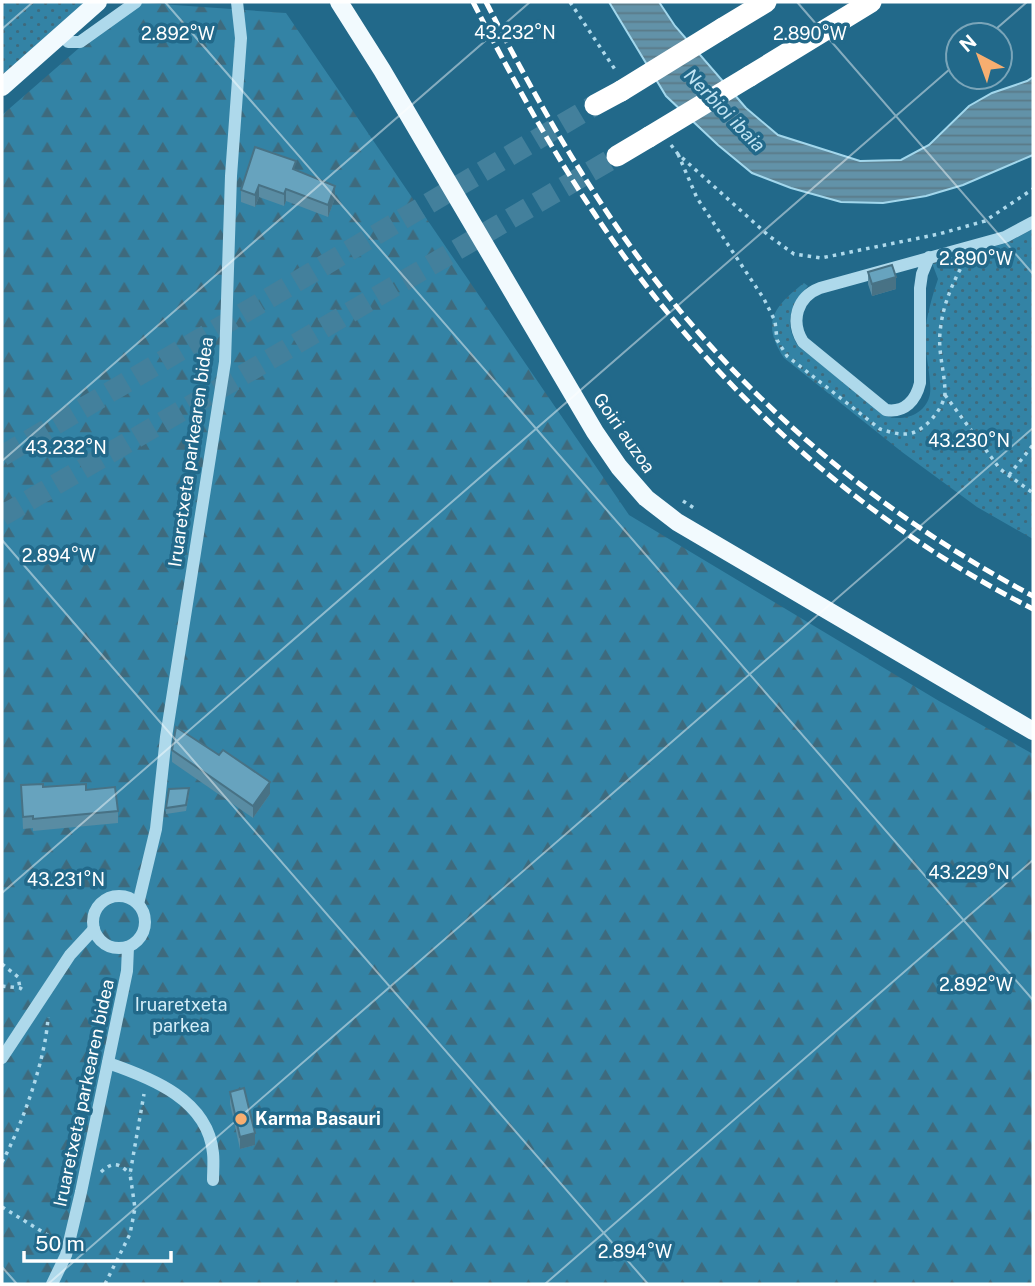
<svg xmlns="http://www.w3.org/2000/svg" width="1035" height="1286" font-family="'Public Sans',sans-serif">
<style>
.grass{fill:url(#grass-dots)}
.forest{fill:url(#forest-firs)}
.water{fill:url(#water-rules);stroke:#a2d7ec;stroke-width:2}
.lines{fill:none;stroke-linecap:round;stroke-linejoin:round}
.highway-tunnel{stroke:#43809c;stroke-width:21;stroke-dasharray:21 10;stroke-linecap:butt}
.path{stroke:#aed9eb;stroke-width:3.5;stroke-dasharray:3.5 5;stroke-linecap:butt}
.minor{stroke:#aed9eb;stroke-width:12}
.major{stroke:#f2fafe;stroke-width:18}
.highway{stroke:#fff;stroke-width:21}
.rail{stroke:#fff;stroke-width:5;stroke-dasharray:12 5;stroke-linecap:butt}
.highway-bridge{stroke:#fff;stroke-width:21}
.wall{fill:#598ca3}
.shaded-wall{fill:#487285}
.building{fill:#67a3be;stroke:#487285;stroke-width:2}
.ticks{fill:none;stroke:#fff;stroke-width:2;stroke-opacity:0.45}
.poi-dot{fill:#f7ae70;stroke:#22698a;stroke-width:2.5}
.labels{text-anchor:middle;stroke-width:7;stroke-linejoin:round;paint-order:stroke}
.street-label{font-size:18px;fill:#fff;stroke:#22698a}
.park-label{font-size:18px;fill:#d3edf8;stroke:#22698a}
.poi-label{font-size:18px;font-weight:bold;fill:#fff;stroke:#22698a;text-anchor:start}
.water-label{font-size:19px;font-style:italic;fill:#c1e4f3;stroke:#22698a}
.ticks-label{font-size:18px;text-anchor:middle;fill:#fff;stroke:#22698a;stroke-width:7;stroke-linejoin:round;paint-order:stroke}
</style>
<defs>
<pattern id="grass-dots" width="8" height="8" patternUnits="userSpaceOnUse" patternTransform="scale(1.75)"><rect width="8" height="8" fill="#3383a5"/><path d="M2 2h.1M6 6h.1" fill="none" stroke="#3e6a7d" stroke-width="1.8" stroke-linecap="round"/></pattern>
<pattern id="forest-firs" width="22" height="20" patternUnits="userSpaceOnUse" patternTransform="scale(1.75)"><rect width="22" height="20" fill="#3383a5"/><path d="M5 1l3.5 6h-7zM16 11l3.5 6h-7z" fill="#3e6a7d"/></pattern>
<pattern id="water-rules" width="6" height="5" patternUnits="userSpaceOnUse" patternTransform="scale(1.75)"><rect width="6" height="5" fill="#6292a8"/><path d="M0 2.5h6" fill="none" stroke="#5a7a88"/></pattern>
</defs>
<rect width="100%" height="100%" fill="#22698a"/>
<g class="grass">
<polygon points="2,2 97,2 2,82"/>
<path d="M 1033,229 L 1033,539 L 977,507 L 902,452 L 784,358 C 761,323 773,307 804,283 L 808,286 C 790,306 783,322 798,346 L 886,416 C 903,422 926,415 930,394 C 932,379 924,351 925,333 C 927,314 932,297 938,279 L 932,263 L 1007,243 Z"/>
</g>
<polygon class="forest" points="132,2 286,13 629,515 939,701 1033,754 1033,1284 2,1284 2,115"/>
<polygon class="water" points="609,2 659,2 675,26 746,108 778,135 860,161 901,160 929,145 969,106 992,93 1027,81 1033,77 1033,155 963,185 926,196 883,203 841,202 791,188 752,173 718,145 666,96"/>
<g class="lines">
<g class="highway-tunnel">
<polyline points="2,456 595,105"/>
<polyline points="2,516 617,156"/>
</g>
<g class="path">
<polyline points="570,2 616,71"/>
<polyline points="671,145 678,154 769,236 794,254 821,258 939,234 985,221 1033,189"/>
<path d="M 678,154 L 697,198 L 764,299 L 775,321 L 777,340 L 787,356 L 880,429 C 890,432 901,436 912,433 C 926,429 944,408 945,393 C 945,373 938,353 940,333 C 942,309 950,288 962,266"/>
<polyline points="945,395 1000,469 1033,493"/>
<polyline points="1009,475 1033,445"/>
<polyline points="683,501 697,510"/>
<polyline points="2,964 18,977 20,988"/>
<polyline points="2,986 20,988 26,992"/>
<path d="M 2,1162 C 22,1126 46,1058 48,1017"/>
<path d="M 101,1172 C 113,1161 119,1163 130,1174"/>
<polyline points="2,1207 54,1239"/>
<polyline points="105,1284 130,1234 135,1208 130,1174 144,1094"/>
</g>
<g class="minor">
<polyline points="62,34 68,42 80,42 136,2"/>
<path d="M 929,257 L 922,274 L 920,288 L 920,383 C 916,400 905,413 886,410 L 803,342 C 790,321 797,297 820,288 L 1005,237 L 1033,222"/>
<circle cx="119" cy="922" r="26"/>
<polyline points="138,904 156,829 166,737 225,362 231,176 241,38 237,2"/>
<polyline points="2,1058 70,955 94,929"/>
<path d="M 108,1063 C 152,1078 208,1100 213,1153 C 214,1162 213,1172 213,1180"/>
<polyline points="52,1284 66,1255 81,1192 127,971 128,947"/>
</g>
<g class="major">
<polyline points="339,2 382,70 595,432 619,467 646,498 677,522 1033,731"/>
<polyline points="2,87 98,2"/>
</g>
<g class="highway">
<polyline points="723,28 766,2"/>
<polyline points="750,76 871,2"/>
<polyline points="595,105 621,91"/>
<polyline points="617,156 649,137"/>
</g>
<g class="rail">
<path d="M 473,2 C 510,74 549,146 594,213 C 705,380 854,518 1033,609"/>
<path d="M 486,2 C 532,92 584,184 644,265 C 747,403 882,516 1033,596"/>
</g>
<g class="highway-bridge">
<polyline points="621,91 723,28"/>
<polyline points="649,137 750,76"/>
</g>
</g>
<g class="wall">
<polygon points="296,170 335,198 328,217 286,201 284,206 259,197 255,207 241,202 241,190"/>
<polygon points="868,272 896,289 872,296 868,284"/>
<polygon points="172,750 270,794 253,818 172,762"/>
<polygon points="21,785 43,787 86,790 118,811 118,823 33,831 33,828 23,829"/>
<polygon points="189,794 186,811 166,814 166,808"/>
<polygon points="230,1092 255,1145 240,1149 230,1104"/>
</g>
<g class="shaded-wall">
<polygon points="259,185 259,197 255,207 255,195"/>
<polygon points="335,186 335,198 328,217 328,205"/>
<polygon points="286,189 286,201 284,206 284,194"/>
<polygon points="896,277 896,289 872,296 872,284"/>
<polygon points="270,782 270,794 253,818 253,806"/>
<polygon points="255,1133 255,1145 240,1149 240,1137"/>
</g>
<g class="building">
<polygon points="255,147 296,161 293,169 335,186 328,205 286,189 284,194 259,185 255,195 241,190"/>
<polygon points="892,265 896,277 872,284 868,272"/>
<polygon points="176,727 219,755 223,750 270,782 253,806 172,750"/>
<polygon points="43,784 43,787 86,784 86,790 115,787 118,811 33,819 33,816 23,817 21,785"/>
<polygon points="189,788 186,805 166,808 169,789"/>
<polygon points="244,1088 255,1133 240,1137 230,1092"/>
</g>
<path class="ticks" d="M 165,2 L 1033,1000M 797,2 L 1033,274M 2,29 L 33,2M 989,35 L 1027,2M 2,461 L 530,2M 2,540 L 648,1284M 2,893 L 958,62M 2,1267 L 17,1284M 48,1284 L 1033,428M 545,1284 L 1033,860"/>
<circle class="poi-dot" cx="241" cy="1119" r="7"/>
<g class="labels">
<g class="street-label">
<text transform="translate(624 433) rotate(55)" y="6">Goiri auzoa</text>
<text transform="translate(191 452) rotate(-82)" y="6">Iruaretxeta parkearen bidea</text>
<text transform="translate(84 1093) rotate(-78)" y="6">Iruaretxeta parkearen bidea</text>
</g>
<g class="park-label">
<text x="181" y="1011">Iruaretxeta<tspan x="181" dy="21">parkea</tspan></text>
</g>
<g class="poi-label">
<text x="255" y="1125">Karma Basauri</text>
</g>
<g class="water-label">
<text transform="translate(725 110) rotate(46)" y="7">Nerbioi ibaia</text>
</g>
</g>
<g class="ticks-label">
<text x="515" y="39">43.232°N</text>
<text x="810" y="40">2.890°W</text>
<text x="178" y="40">2.892°W</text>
<text x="976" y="265">2.890°W</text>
<text x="969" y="447">43.230°N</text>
<text x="66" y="454">43.232°N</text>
<text x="59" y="562">2.894°W</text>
<text x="969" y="879">43.229°N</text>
<text x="66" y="886">43.231°N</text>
<text x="976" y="991">2.892°W</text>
<text x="635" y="1258">2.894°W</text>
</g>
<rect width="1035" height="1286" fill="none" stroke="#ffffff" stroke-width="7"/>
<g transform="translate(979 56) rotate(319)"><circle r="33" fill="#22698a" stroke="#7aa5b9" stroke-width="2"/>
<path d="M0-5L12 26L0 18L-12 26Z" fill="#f7ae70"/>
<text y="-10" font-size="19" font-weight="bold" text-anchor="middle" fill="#ffffff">N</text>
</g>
<path d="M24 1251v10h147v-10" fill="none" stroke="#ffffff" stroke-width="3.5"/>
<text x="35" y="1251" font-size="21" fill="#ffffff" stroke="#22698a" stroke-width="5" paint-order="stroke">50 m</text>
</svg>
